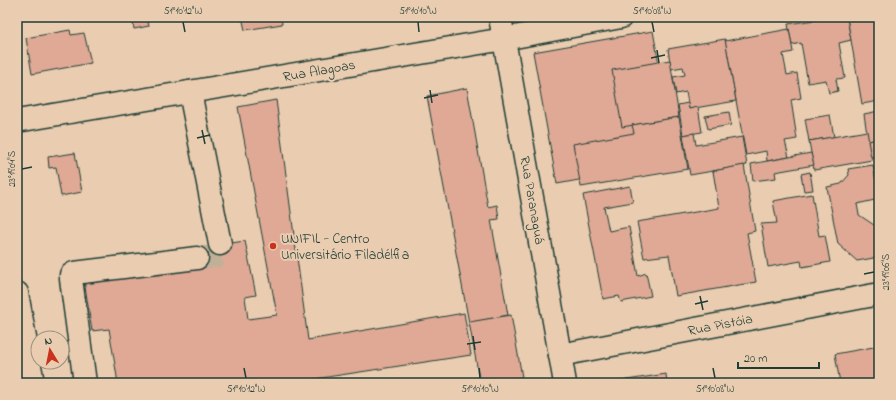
<svg xmlns="http://www.w3.org/2000/svg" width="896" height="400" font-family="'Indie Flower',sans-serif">
<style>
.building{fill:#e0a996;stroke:#1f3d34}
.lines{fill:none;stroke-linecap:round;stroke-linejoin:round}
.minor-tunnel{stroke:#c1b098;stroke-width:22;stroke-dasharray:22 11;stroke-linecap:butt}
.minor-casing{stroke:#1f3d34;stroke-width:25}
.major-casing{stroke:#1f3d34;stroke-width:25}
.minor{stroke:#eacdb1;stroke-width:22}
.major{stroke:#eacdb1;stroke-width:22}
.ticks{fill:none;stroke:#1f3d34;stroke-width:1.5}
.poi-dot{fill:#c8321e;stroke:#eacdb1;stroke-width:1.5}
.labels{text-anchor:middle;stroke-width:4;stroke-linejoin:round;paint-order:stroke}
.street-label{font-size:14px;fill:#1f3d34;stroke:#eacdb1}
.poi-label{font-size:14px;fill:#1f3d34;stroke:#eacdb1;text-anchor:start}
.neatline{fill:none;stroke:#1f3d34;stroke-width:1.5}
.ticks-label{font-size:10px;text-anchor:middle;fill:#1f3d34}
</style>
<rect width="100%" height="100%" fill="#eacdb1"/>
<filter id="ink" filterUnits="userSpaceOnUse"><feTurbulence type="fractalNoise" baseFrequency=".025" numOctaves="2"/><feDisplacementMap in="SourceGraphic" scale="8" xChannelSelector="R" yChannelSelector="G"/><feConvolveMatrix kernelMatrix="1 2 1 2 8 2 1 2 1" color-interpolation-filters="sRGB"/></filter>
<g filter="url(#ink)">
<g class="building">
<polygon points="132,17 160,17 147,19 149,26 134,29"/>
<polygon points="242,17 281,17 282,24 245,30"/>
<polygon points="835,17 847,17 851,40 839,43 845,78 836,79 838,91 829,93 826,80 808,83 801,43 792,45 788,24"/>
<polygon points="847,17 879,17 879,101 862,104"/>
<polygon points="789,29 793,52 783,54 787,75 797,73 801,98 791,100 797,139 785,141 789,157 767,161 766,151 746,155 725,41"/>
<polygon points="70,30 71,35 84,33 91,63 32,74 26,38"/>
<polygon points="653,31 677,162 557,184 533,52"/>
<polygon points="725,39 736,101 689,109 686,92 676,94 673,77 685,75 683,67 671,69 668,49"/>
<polygon points="670,60 679,117 622,127 612,70"/>
<polygon points="467,88 488,207 497,205 499,219 491,220 508,315 469,323 427,96"/>
<polygon points="276,100 308,340 464,313 471,355 288,383 118,383 109,329 92,331 83,274 197,248 245,241 256,295 245,297 248,319 277,315 238,107"/>
<polygon points="688,103 689,109 698,107 702,132 683,135 678,105"/>
<polygon points="879,111 879,139 868,141 864,114"/>
<polygon points="729,112 731,125 708,129 705,116"/>
<polygon points="830,115 834,137 809,141 805,119"/>
<polygon points="679,117 688,169 581,187 573,144 634,133 632,125"/>
<polygon points="867,131 872,160 814,170 809,141"/>
<polygon points="694,133 696,145 742,137 747,165 690,175 683,135"/>
<polygon points="879,139 879,155 871,157 868,141"/>
<polygon points="75,153 82,192 61,196 56,167 49,168 48,157"/>
<polygon points="811,153 814,165 775,172 776,178 753,181 751,164"/>
<polygon points="744,165 755,231 747,233 756,282 676,296 669,255 644,258 637,222 719,208 713,171"/>
<polygon points="873,165 879,199 857,204 859,215 874,225 879,224 879,257 857,261 838,244 827,187 841,184 849,175 848,169"/>
<polygon points="810,172 813,190 804,191 801,174"/>
<polygon points="630,186 633,202 604,207 609,231 629,227 638,276 646,273 651,296 621,302 619,296 603,299 583,195"/>
<polygon points="812,194 819,236 825,235 830,262 802,267 801,261 768,267 761,224 777,223 773,201"/>
<polygon points="511,315 522,377 489,383 480,383 469,322"/>
<polygon points="879,346 879,383 840,383 835,354"/>
<polygon points="666,374 667,383 620,383 620,381"/>
<polygon points="826,379 826,383 802,383"/>
</g>
<g class="lines">
<polyline class="minor-tunnel" points="197,258 217,256 220,254 220,244"/>
<g class="minor-casing">
<g id="minor">
<polyline points="500,17 565,383"/>
<polyline points="190,92 220,244"/>
<polyline points="17,121 504,39 621,17"/>
<polyline points="560,355 879,294"/>
<polyline points="85,383 71,279 71,275 74,273 197,258"/>
</g>
</g>
<g class="major-casing">
<polyline id="major" points="17,293 33,383"/>
</g>
<use href="#minor" class="minor"/>
<use href="#major" class="major"/>
</g>
</g>
<path class="ticks" d="M 183,22 L 185,32M 418,22 L 419,32M 652,22 L 654,32M 657,50 L 659,63M 651,58 L 665,55M 430,90 L 432,103M 424,98 L 438,95M 202,130 L 205,144M 197,138 L 210,135M 22,169 L 32,167M 864,274 L 874,272M 700,296 L 703,310M 695,304 L 708,301M 473,336 L 475,350M 467,344 L 481,342M 244,368 L 246,378M 479,368 L 480,378M 713,368 L 715,378"/>
<circle class="poi-dot" cx="273" cy="246" r="4"/>
<g class="labels">
<g class="street-label">
<text transform="translate(319 70) rotate(-10)" y="5">Rua Alagoas</text>
<text transform="translate(533 200) rotate(80)" y="5">Rua Paranaguá</text>
<text transform="translate(720 324) rotate(-11)" y="5">Rua Pistóia</text>
</g>
<g class="poi-label">
<text x="281" y="243">UNIFIL - Centro<tspan x="281" dy="16">Universitário Filadélfia</tspan></text>
</g>
</g>
<rect width="896" height="400" fill="none" stroke="#eacdb1" stroke-width="44"/>
<g transform="translate(50 350) rotate(350)"><circle r="19" fill="#eacdb1" stroke="#99937f"/>
<path d="M0-3L7 15L0 10L-7 15Z" fill="#c8321e"/>
<text y="-6" font-size="11" font-weight="bold" text-anchor="middle" fill="#1f3d34">N</text>
</g>
<path d="M738 362v6h81v-6" fill="none" stroke="#1f3d34" stroke-width="2"/>
<text x="744" y="362" font-size="12" fill="#1f3d34" stroke="#eacdb1" stroke-width="3" paint-order="stroke">20 m</text>
<rect x="22" y="22" width="852" height="356" class="neatline"/>
<g class="ticks-label">
<text x="183" y="14">51°10'12"W</text>
<text x="418" y="14">51°10'10"W</text>
<text x="652" y="14">51°10'08"W</text>
<text transform="translate(11 169) rotate(-90)" y="4">23°19'04"S</text>
<text transform="translate(885 272) rotate(-90)" y="4">23°19'06"S</text>
<text x="246" y="392">51°10'12"W</text>
<text x="480" y="392">51°10'10"W</text>
<text x="715" y="392">51°10'08"W</text>
</g>
</svg>
